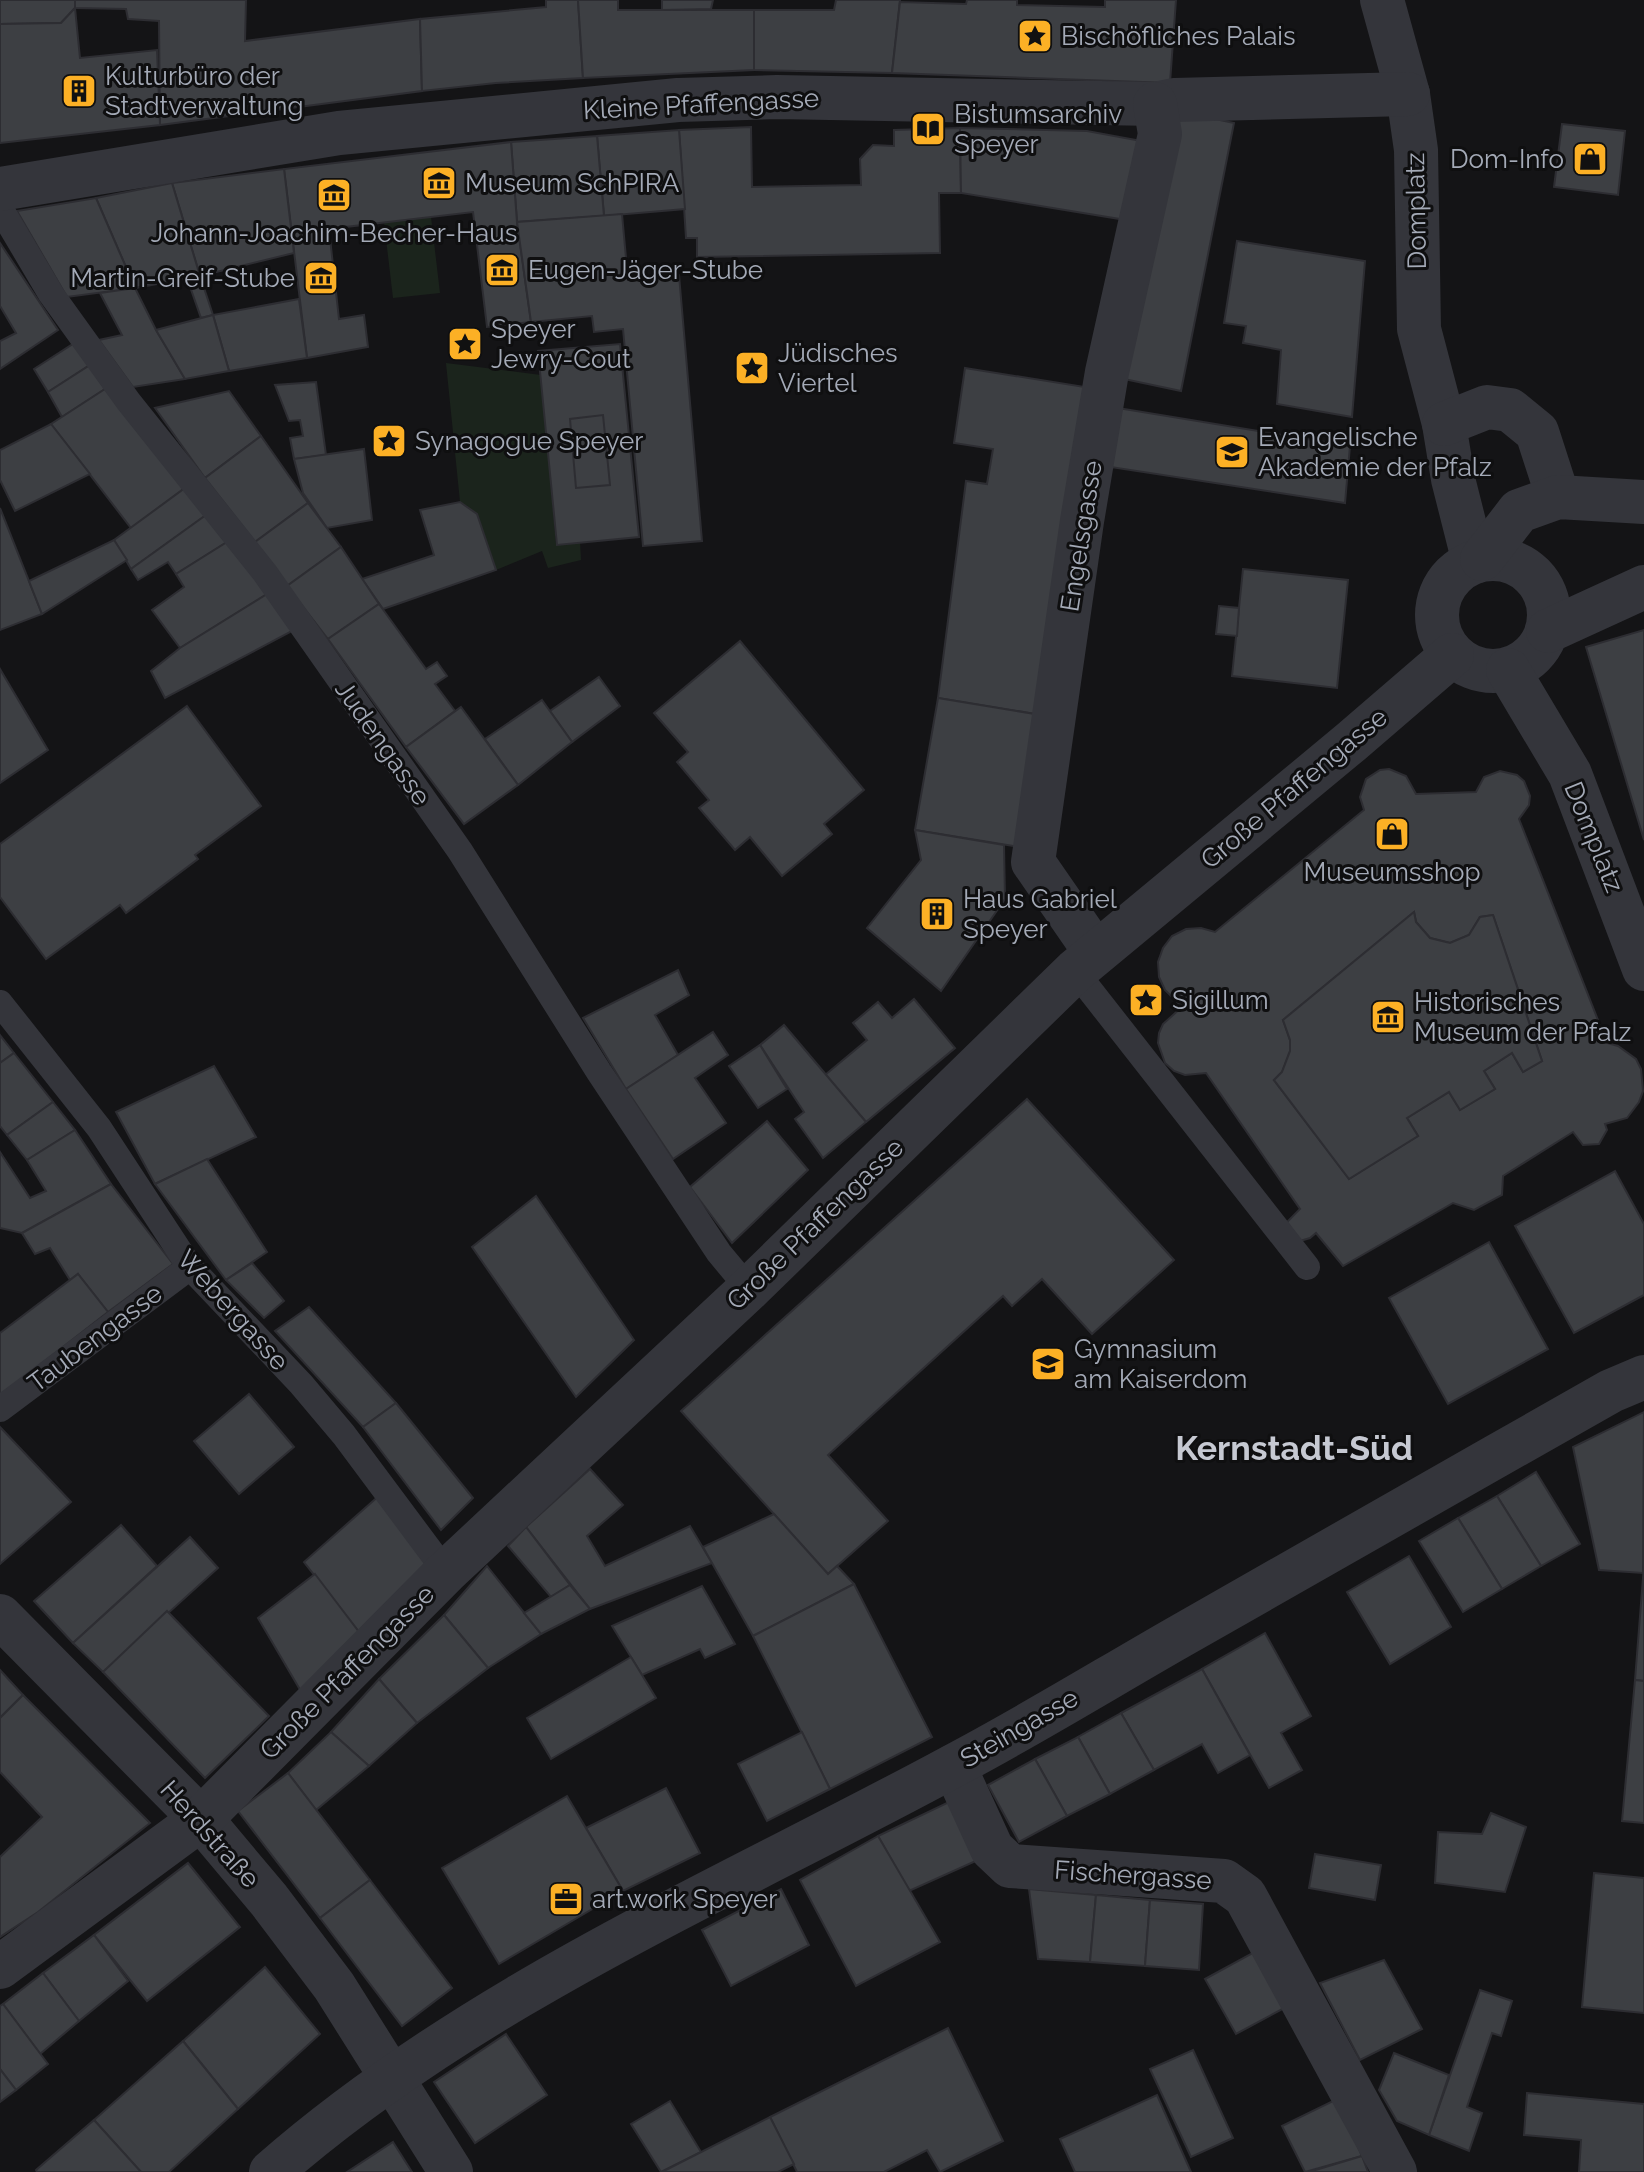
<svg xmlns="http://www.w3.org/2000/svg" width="1644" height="2172" font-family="Raleway,sans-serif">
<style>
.green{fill:#1b241c}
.building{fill:#3d3f43;stroke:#2d2d32;stroke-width:2;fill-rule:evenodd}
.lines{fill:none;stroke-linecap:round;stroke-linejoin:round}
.service{stroke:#34353b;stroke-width:26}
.minor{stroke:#34353b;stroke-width:44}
.labels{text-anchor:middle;stroke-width:6;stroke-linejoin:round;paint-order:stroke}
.poi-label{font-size:26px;fill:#a4aab7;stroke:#0f0f10;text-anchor:start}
.street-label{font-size:26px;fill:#a4aab7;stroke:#0f0f10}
.district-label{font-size:34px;font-weight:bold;fill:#c6c9d2;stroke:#0f0f10}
</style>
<rect width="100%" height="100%" fill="#141416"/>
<g class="green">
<polygon points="431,217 440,293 393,298 384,222"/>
<polygon points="446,363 541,375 556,544 580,542 581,560 548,568 542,551 496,570 477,514 460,502"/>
</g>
<g class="building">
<polygon points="0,0 75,0 75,8 61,23 0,24"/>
<polygon points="75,0 246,0 245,41 420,19 422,91 160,125 159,21 128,19 126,9 75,8"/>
<polygon points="546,0 578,0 583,78 496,83 422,91 420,19 546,7"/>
<polygon points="578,0 618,0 618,10 754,10 754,70 583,78"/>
<polygon points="662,0 713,0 711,9 662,10"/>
<polygon points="836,0 900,0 892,73 754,70 754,10 834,10"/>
<polygon points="967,0 1017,0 1017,5 1105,7 1105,0 1176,0 1170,83 892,73 900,2 966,4"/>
<polygon points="75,8 80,58 157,50 160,125 0,143 0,24 61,23"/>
<polygon points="1178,111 1234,123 1181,391 1124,379"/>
<polygon points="1562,124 1625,131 1618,195 1554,187"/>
<polygon points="751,127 752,187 861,185 860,159 873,145 894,146 894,130 960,128 961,193 939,193 940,253 697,257 697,238 686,238 679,130"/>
<polygon points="960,128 1087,131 1147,142 1126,220 961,193"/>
<polygon points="679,130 685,209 604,216 597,136"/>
<polygon points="597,136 604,216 517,222 511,142"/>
<polygon points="511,142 517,222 531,322 487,327 473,212 329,229 339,319 364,315 368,347 307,358 284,169"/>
<polygon points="284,169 294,253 200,276 172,183"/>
<polygon points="172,183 200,276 135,288 96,198"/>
<polygon points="96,198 135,288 67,297 17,211"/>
<polygon points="622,214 628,280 679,275 702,541 643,546 623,329 594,332 592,316 531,322 517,222"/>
<polygon points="1237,241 1365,261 1352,417 1277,404 1281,350 1243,343 1246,326 1224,323"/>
<polygon points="0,243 58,330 0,369 0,341 16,333 0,306"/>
<polygon points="200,276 213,315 201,318 187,278"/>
<polygon points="135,288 156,330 185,379 133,387 99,340 122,335 100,293"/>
<polygon points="299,299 307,358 229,371 213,315"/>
<polygon points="213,315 229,371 185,379 156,330"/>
<polygon points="76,342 90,365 48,392 34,369"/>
<polygon points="620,344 639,537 557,545 538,351"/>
<polygon points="90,365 105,389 62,417 48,392"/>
<polygon points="965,368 1091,388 1041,715 938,698 966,481 987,484 993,449 954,443"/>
<polygon points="316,382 326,455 294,459 290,438 303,436 300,420 289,421 275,385"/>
<polygon points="105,389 185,488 131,528 51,424"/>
<polygon points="229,391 261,436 205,478 155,408"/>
<polygon points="1118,408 1350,446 1345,503 1104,466"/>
<polygon points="603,415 610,485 576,488 570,419"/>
<polygon points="51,424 90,474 15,511 0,480 0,450"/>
<polygon points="261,436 308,503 255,542 205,478"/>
<polygon points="364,449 372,520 327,528 303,493 294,459"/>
<polygon points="185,488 206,515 131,569 114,540"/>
<polygon points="460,502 477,514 496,570 383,609 362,579 434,555 420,510"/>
<polygon points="308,503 341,547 287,586 255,542"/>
<polygon points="0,508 42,614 0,630"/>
<polygon points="206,515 227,542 176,574 168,562 138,580 131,569"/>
<polygon points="114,540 127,560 42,614 29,581"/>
<polygon points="227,542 267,594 180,648 152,610 184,587 176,574"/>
<polygon points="341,547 379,604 328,639 287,586"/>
<polygon points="1243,569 1348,580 1337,688 1232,676"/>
<polygon points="267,594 294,630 165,698 151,671 180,648"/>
<polygon points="379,604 426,669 437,662 447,676 435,684 455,711 406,747 328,639"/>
<polygon points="1219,606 1239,608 1237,636 1216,634"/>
<polygon points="1644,630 1644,840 1586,647"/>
<polygon points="740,641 864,790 824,824 832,834 782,876 750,837 735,850 699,808 709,800 677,762 688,752 654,713"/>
<polygon points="0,669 48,750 0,783"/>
<polygon points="599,677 620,706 572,742 550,711"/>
<polygon points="938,698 1041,715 1019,847 915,830"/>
<polygon points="542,700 572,742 518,785 485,739"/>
<polygon points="187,706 261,806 195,855 198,859 126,913 120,905 46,959 0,897 0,844"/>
<polygon points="461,707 518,785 464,824 406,747"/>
<path d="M 1389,769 L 1406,776 L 1416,794 L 1476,792 L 1484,777 L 1500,771 L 1517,775 L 1524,781 L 1530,796 L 1529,805 L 1519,819 L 1607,1043 L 1618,1046 L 1636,1059 L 1641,1069 L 1643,1091 L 1639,1102 L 1627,1118 L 1605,1124 L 1607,1130 L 1599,1144 L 1583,1145 L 1573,1132 L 1503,1176 L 1502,1195 L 1474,1210 L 1453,1203 L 1343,1266 L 1316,1233 L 1310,1238 L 1300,1241 L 1287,1222 L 1300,1209 L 1206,1073 L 1185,1075 L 1174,1071 L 1165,1063 L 1158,1043 L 1159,1033 L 1163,1024 L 1182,1007 L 1165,990 L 1159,977 L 1158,962 L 1163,948 L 1172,936 L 1186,929 L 1201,928 L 1215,932 L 1364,810 L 1360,797 L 1366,779 L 1380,770 ZM 1414,912 L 1416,922 L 1430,938 L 1450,943 L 1469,935 L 1480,917 L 1493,915 L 1542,1061 L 1523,1072 L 1512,1053 L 1484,1071 L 1495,1089 L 1460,1110 L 1449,1092 L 1407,1118 L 1418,1136 L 1349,1179 L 1274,1080 L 1282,1072 L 1290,1051 L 1290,1040 L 1283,1020 Z"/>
<polygon points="915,830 1004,845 1005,899 941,991 867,928 921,860"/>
<polygon points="1414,912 1416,922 1430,938 1450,943 1469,935 1480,917 1493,915 1542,1061 1523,1072 1512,1053 1484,1071 1495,1089 1460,1110 1449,1092 1407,1118 1418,1136 1349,1179 1274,1080 1282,1072 1290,1051 1290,1040 1283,1020"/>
<polygon points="678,970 689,995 655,1015 678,1055 626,1089 583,1018"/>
<polygon points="914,999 955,1048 866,1122 825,1075 867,1040 853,1023 878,1002 892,1018"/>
<polygon points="784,1025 866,1122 823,1158 795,1119 804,1112 760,1045"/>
<polygon points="713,1032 728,1055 695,1078 726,1123 673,1159 626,1089"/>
<polygon points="0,1035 14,1053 0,1063"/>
<polygon points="760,1045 787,1089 758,1108 729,1066"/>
<polygon points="14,1053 53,1102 7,1135 0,1126 0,1063"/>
<polygon points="214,1066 256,1137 155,1184 116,1112"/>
<polygon points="1027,1099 1174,1260 1092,1334 1042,1279 1012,1306 1003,1296 828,1455 888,1521 828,1574 681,1411"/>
<polygon points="53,1102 75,1130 27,1160 7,1135"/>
<polygon points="767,1121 808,1170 732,1243 690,1187"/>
<polygon points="75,1130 111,1184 22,1233 0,1228 0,1152 30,1198 46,1191 27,1160"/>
<polygon points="207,1159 267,1252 226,1280 155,1184"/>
<polygon points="1615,1171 1644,1224 1644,1295 1574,1333 1515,1226"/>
<polygon points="111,1184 173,1264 108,1312 78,1274 70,1280 50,1248 35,1254 22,1233"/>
<polygon points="536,1196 634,1340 576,1397 472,1247"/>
<polygon points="1489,1242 1548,1349 1448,1404 1389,1298"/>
<polygon points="252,1263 284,1301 264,1318 226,1280"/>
<polygon points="78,1274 108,1312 0,1396 0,1333"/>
<polygon points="309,1307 396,1403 363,1427 275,1331"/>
<polygon points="249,1394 294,1447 239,1494 194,1441"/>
<polygon points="396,1403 473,1498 441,1530 363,1427"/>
<polygon points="1644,1412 1643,1573 1599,1570 1573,1447"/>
<polygon points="0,1427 71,1502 0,1564"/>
<polygon points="590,1469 623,1505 587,1536 605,1566 690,1526 712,1563 590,1609 526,1527"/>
<polygon points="1536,1472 1580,1544 1541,1566 1497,1496"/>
<polygon points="381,1494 427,1562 359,1632 304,1562"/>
<polygon points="1497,1496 1541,1566 1502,1589 1458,1518"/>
<polygon points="774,1514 828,1574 837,1566 854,1584 753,1636 703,1547"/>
<polygon points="1458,1518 1502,1589 1463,1612 1419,1541"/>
<polygon points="121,1525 157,1566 73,1643 34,1601"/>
<polygon points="526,1527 570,1585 551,1597 508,1546"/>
<polygon points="190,1537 218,1568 103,1672 73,1643"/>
<polygon points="1409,1556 1451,1627 1390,1664 1347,1592"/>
<polygon points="1644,1565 1644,1681 1635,1680"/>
<polygon points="487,1566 541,1634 488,1668 444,1615"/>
<polygon points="315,1574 359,1632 302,1693 258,1618"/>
<polygon points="854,1584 932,1737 830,1789 753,1636"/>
<polygon points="570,1585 590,1609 541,1634 524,1613"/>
<polygon points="702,1586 735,1644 705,1658 700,1649 642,1675 612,1626"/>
<polygon points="167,1611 269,1716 205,1778 103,1672"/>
<polygon points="444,1615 488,1668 417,1723 379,1679"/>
<polygon points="1265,1633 1311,1716 1281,1733 1302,1770 1269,1788 1202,1669"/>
<polygon points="631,1657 656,1698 551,1759 527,1718"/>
<polygon points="1202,1669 1250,1755 1218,1773 1202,1744 1154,1770 1121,1713"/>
<polygon points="0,1670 23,1695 0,1718"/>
<polygon points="379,1679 417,1723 369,1766 331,1732"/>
<polygon points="1635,1680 1644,1681 1644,1823 1622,1821"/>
<polygon points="23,1695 150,1823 38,1912 0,1937 0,1857 42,1817 0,1772 0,1718"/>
<polygon points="1121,1713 1154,1770 1110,1794 1078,1737"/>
<polygon points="331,1732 369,1766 316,1810 288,1773"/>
<polygon points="802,1732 830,1789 767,1821 738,1764"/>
<polygon points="1078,1737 1110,1794 1067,1816 1035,1759"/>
<polygon points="1035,1759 1067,1816 1019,1842 988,1785"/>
<polygon points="288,1773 370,1880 320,1918 238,1811"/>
<polygon points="666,1788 700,1853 623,1891 586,1828"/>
<polygon points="567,1796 623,1891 499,1964 442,1868"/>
<polygon points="951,1801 978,1860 909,1891 878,1836"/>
<polygon points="1491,1813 1526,1827 1505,1892 1435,1883 1438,1832 1482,1834"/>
<polygon points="878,1836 940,1942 856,1986 800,1880"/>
<polygon points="1315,1854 1381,1865 1375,1900 1309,1888"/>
<polygon points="188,1863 240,1927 147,2001 94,1935"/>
<polygon points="1594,1873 1644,1878 1644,2013 1582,2007"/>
<polygon points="370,1880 452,1988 402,2026 320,1918"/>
<polygon points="781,1889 809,1945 731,1986 702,1930"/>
<polygon points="1029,1889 1096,1895 1090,1962 1038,1959"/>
<polygon points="1096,1895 1150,1900 1145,1966 1090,1962"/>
<polygon points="1150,1900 1203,1904 1199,1970 1145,1966"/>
<polygon points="94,1935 128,1981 79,2021 43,1973"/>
<polygon points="1258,1950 1288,2006 1236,2034 1205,1979"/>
<polygon points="1384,1960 1422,2029 1360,2060 1320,1983"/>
<polygon points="265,1967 320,2034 238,2109 183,2041"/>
<polygon points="43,1973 79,2021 40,2054 3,2004"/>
<polygon points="1480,1990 1512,2001 1501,2036 1492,2033 1467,2107 1482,2113 1469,2151 1429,2135"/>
<polygon points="3,2004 48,2064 16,2090 0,2069 0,2006"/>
<polygon points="948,2028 1003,2141 940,2172 927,2150 884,2172 797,2172 770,2117"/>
<polygon points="506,2034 547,2095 475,2143 434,2082"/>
<polygon points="183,2041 238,2109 169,2172 141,2172 94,2120"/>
<polygon points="1193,2050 1233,2138 1191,2157 1150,2069"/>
<polygon points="1394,2053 1449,2075 1429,2135 1397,2121 1379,2090"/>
<polygon points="0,2069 16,2090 0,2102"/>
<polygon points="1527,2093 1644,2104 1644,2172 1579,2172 1581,2140 1524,2135"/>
<polygon points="1157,2095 1191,2172 1075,2172 1060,2139"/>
<polygon points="1337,2099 1362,2156 1305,2172 1282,2126"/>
<polygon points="670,2101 701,2152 661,2172 631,2124"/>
<polygon points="770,2117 794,2164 778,2172 662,2172"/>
<polygon points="94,2120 141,2172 37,2172 36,2170"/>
<polygon points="393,2142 412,2172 347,2172"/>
<polygon points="1362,2156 1368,2172 1309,2172"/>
</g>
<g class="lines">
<g class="service">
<polyline points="0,208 51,294 128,401 265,573 460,851 599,1072 719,1253 749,1289"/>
<polyline points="1075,971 1307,1267"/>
<polyline points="0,1003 99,1128 190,1267 301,1384 344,1435 446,1572"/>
<polyline points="0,1409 190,1267"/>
</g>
<g class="minor">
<polyline points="1382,0 1408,94 1416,150 1419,329 1444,424 1453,479 1474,562"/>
<polyline points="0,189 339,133 678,100 777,97 1155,104 1174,100 1408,94"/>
<polyline points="1444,424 1487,407 1510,410 1537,432 1558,497"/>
<circle cx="1493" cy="615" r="56"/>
<polyline points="1482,559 1519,511 1558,497 1644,502"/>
<polyline points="1548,631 1644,587"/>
<polyline points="1508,670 1570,774 1644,969"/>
<polyline points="1096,953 1033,862 1082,521 1107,372 1160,134 1155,104"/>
<polyline points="0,1616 201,1819 269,1900 334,1986 451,2172"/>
<polyline points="954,1766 992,1849 1010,1866 1224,1881 1245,1896 1395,2172"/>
<polyline points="0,1967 201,1819 446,1572 749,1289 1075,971 1351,742 1452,655"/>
<path d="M 271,2172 C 472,1996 720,1892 953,1766 C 1029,1726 1102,1681 1177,1638 C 1321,1556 1466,1473 1611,1391 L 1644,1377"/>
</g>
</g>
<defs>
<g id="sight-square" transform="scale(1.8)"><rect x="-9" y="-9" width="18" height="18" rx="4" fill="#fcb025" stroke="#0f0f10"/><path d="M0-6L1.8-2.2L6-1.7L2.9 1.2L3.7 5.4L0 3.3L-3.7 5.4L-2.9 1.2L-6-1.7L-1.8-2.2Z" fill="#111"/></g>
<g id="building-square" transform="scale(1.8)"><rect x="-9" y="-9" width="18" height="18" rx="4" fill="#fcb025" stroke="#0f0f10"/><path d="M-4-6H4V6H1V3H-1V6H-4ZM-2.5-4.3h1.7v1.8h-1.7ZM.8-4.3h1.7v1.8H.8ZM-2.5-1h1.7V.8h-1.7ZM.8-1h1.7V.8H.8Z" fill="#111"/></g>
<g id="library-square" transform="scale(1.8)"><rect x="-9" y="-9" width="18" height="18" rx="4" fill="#fcb025" stroke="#0f0f10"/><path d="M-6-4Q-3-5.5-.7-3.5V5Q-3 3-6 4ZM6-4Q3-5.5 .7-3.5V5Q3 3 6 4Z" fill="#111"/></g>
<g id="shop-square" transform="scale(1.8)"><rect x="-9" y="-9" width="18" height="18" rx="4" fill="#fcb025" stroke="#0f0f10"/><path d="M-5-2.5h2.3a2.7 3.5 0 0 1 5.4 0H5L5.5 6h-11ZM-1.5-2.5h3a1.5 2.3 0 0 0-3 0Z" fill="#111"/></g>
<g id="museum-square" transform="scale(1.8)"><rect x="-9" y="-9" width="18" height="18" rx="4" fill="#fcb025" stroke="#0f0f10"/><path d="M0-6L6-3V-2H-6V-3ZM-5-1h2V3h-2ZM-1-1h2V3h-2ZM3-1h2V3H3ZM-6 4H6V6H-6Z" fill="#111"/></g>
<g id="university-square" transform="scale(1.8)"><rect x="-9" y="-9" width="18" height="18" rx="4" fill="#fcb025" stroke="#0f0f10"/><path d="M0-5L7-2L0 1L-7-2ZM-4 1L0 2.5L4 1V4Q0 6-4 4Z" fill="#111"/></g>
<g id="school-square" transform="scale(1.8)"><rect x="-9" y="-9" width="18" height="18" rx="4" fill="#fcb025" stroke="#0f0f10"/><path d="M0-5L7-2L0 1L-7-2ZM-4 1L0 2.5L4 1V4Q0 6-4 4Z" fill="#111"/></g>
<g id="office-square" transform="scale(1.8)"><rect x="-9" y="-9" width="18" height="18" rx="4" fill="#fcb025" stroke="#0f0f10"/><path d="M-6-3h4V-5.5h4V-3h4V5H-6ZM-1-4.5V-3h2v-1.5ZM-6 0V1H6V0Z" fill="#111"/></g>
</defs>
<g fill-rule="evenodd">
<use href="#sight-square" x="1035" y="36"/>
<use href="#building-square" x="79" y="91"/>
<use href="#library-square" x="928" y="129"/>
<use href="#shop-square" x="1590" y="159"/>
<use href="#museum-square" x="439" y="183"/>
<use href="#museum-square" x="334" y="195"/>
<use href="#museum-square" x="502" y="270"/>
<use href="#museum-square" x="321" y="278"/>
<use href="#sight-square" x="465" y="344"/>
<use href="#sight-square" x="752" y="368"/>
<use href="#sight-square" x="389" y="441"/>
<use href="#university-square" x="1232" y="452"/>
<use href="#shop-square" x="1392" y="834"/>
<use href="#building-square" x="937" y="914"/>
<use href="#sight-square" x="1146" y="1000"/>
<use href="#museum-square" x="1388" y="1017"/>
<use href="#school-square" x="1048" y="1364"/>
<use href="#office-square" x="566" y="1899"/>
</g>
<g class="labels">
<g class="poi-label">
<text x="1061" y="45">Bischöfliches Palais</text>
<text x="105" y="85">Kulturbüro der<tspan x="105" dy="30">Stadtverwaltung</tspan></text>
<text x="954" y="123">Bistumsarchiv<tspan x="954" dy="30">Speyer</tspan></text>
<text x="1564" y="168" text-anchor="end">Dom-Info</text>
<text x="465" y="192">Museum SchPIRA</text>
<text x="334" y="242" text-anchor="middle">Johann-Joachim-Becher-Haus</text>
<text x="528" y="279">Eugen-Jäger-Stube</text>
<text x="295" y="287" text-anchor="end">Martin-Greif-Stube</text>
<text x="491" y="338">Speyer<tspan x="491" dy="30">Jewry-Cout</tspan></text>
<text x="778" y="362">Jüdisches<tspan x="778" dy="30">Viertel</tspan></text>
<text x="1258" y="446">Evangelische<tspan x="1258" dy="30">Akademie der Pfalz</tspan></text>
<text x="415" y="450">Synagogue Speyer</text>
<text x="1392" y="881" text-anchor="middle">Museumsshop</text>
<text x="963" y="908">Haus Gabriel<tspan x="963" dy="30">Speyer</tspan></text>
<text x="1172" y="1009">Sigillum</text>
<text x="1414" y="1011">Historisches<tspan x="1414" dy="30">Museum der Pfalz</tspan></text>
<text x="1074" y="1358">Gymnasium<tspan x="1074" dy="30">am Kaiserdom</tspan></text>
<text x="592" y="1908">art.work Speyer</text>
</g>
<g class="street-label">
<text transform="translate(701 104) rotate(-3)" y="9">Kleine Pfaffengasse</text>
<text transform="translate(1416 211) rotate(-91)" y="9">Domplatz</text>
<text transform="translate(1081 536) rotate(-81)" y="9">Engelsgasse</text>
<text transform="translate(383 743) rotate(55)" y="9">Judengasse</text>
<text transform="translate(1294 788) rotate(-40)" y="9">Große Pfaffengasse</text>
<text transform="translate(1594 837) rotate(68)" y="9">Domplatz</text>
<text transform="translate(815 1224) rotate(-44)" y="9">Große Pfaffengasse</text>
<text transform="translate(233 1310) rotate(48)" y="9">Webergasse</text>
<text transform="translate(95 1338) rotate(-37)" y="9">Taubengasse</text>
<text transform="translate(347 1672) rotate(-45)" y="9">Große Pfaffengasse</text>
<text transform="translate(1019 1728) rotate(-30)" y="9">Steingasse</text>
<text transform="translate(210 1834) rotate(48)" y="9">Herdstraße</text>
<text transform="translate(1133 1875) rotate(4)" y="9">Fischergasse</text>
</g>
<g class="district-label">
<text x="1294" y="1460">Kernstadt-Süd</text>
</g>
</g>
</svg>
